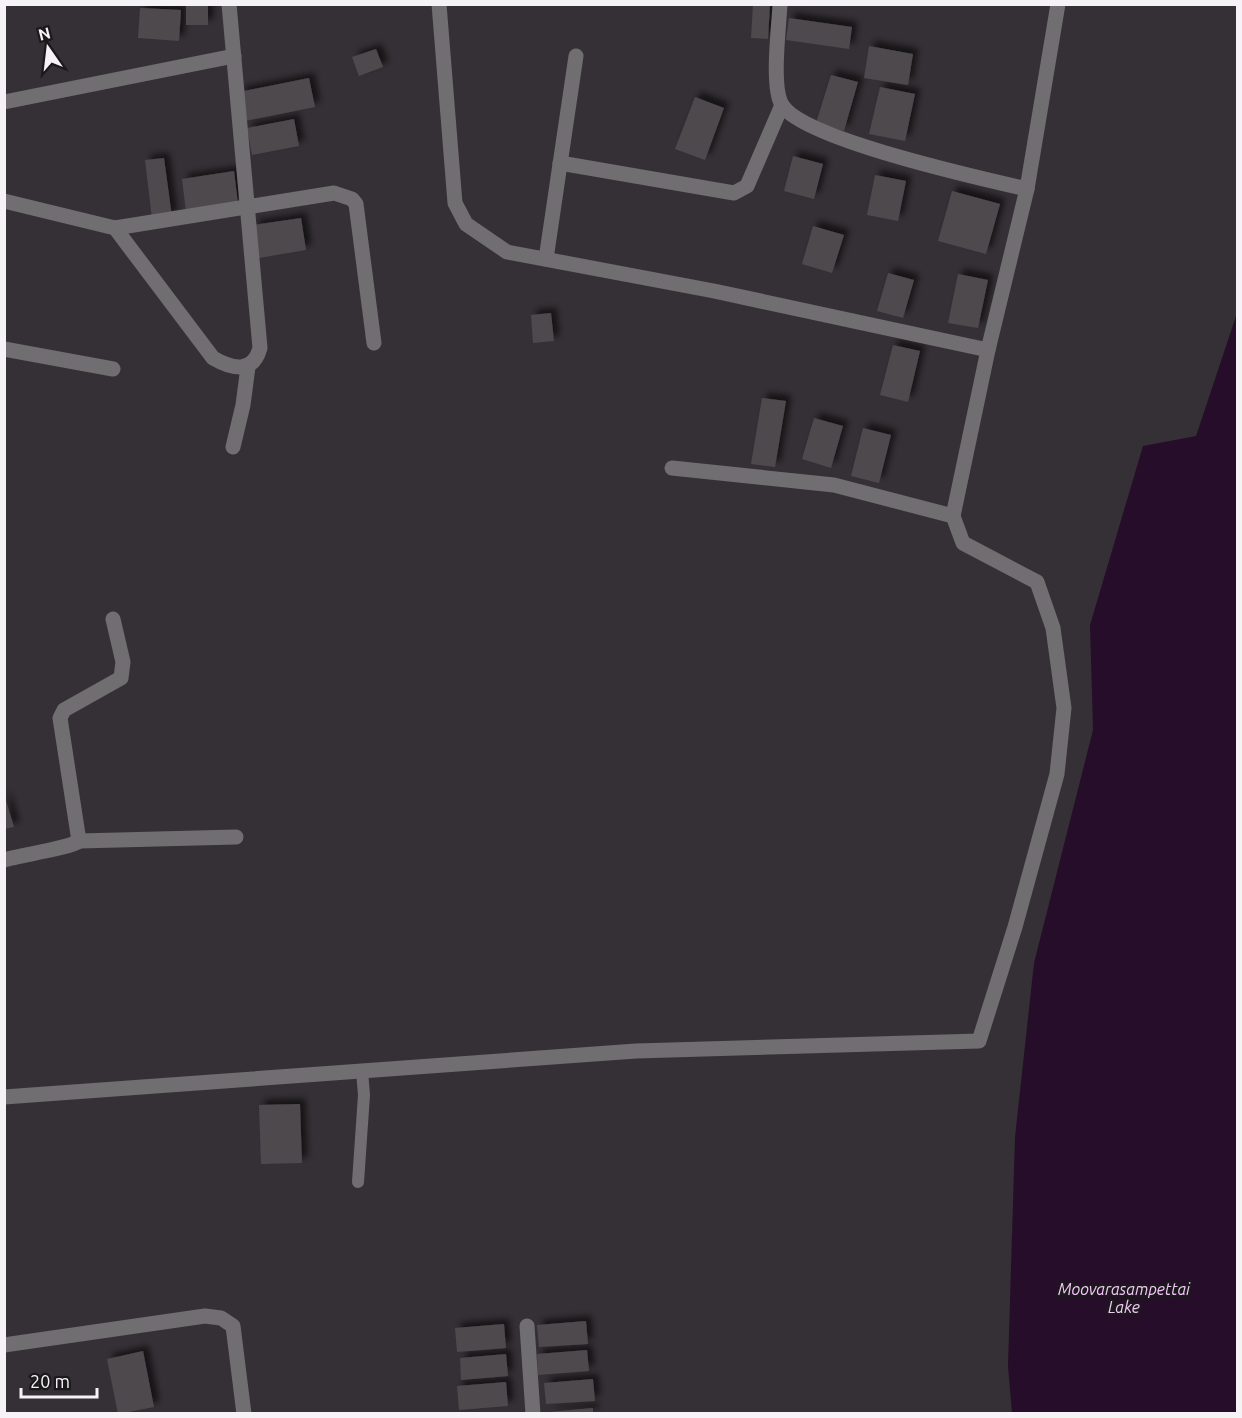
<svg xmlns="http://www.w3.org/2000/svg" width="1242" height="1418" font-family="Ubuntu,sans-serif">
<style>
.water{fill:#260d2a}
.building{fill:#4e494e;filter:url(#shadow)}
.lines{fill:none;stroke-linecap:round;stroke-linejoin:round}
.service{stroke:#706e71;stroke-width:12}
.minor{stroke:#706e71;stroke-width:15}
.labels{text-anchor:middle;stroke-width:5;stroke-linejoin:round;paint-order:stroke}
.water-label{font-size:16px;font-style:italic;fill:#f8c6fe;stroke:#1b191b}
</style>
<defs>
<filter id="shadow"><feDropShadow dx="5.5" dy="-5.5" stdDeviation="3" flood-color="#0009"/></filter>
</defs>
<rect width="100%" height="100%" fill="#353035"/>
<polygon class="water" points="1237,313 1237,1413 1012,1413 1008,1366 1015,1137 1034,963 1093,730 1090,625 1143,446 1196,436"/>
<g class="building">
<rect x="186" y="4" width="22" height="21"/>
<polygon points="753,4 770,5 768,39 751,38"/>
<polygon points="140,8 181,10 179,41 138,38"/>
<polygon points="789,18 852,27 849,49 786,40"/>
<polygon points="869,46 913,54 908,85 864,78"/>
<polygon points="376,49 383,67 359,76 352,57"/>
<polygon points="831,75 858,82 844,131 816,123"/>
<polygon points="309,78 315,107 245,121 239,92"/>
<polygon points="880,87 915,94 905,141 869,134"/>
<polygon points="695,97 724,108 705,160 675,149"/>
<polygon points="294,119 299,146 252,155 247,128"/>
<polygon points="793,156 823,164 814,199 784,191"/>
<polygon points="164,158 172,217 152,219 145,160"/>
<polygon points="234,171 238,204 186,212 182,179"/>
<polygon points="875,175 906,181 898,221 867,215"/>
<polygon points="952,191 1000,204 986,254 938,241"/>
<polygon points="301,218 306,250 259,258 253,225"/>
<polygon points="813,226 844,235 832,273 802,264"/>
<polygon points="888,273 914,280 903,318 877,311"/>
<polygon points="958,274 988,280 978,328 948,323"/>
<polygon points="551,313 554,341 533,343 531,315"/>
<polygon points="893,345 920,351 908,402 880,395"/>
<polygon points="762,398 786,401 775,467 751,464"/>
<polygon points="814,418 843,426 831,468 802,459"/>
<polygon points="863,428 891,435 879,483 851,476"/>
<polygon points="4,794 14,827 4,829"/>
<polygon points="300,1104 302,1163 261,1164 259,1105"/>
<polygon points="586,1321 588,1344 539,1347 537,1325"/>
<polygon points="504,1324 506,1348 457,1352 455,1328"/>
<polygon points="587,1350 589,1371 538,1375 537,1354"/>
<polygon points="143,1351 154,1407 118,1414 107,1359"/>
<polygon points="506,1354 508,1376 461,1380 460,1358"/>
<polygon points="593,1379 595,1401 546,1404 544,1383"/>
<polygon points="506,1382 508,1406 459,1410 457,1386"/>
<polygon points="593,1408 593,1414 549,1414 549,1412"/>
</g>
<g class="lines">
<polyline class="service" points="358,1182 364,1095 362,1071"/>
<g class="minor">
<polyline points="439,4 455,203 466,224 507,252 714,291 988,350 1027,189 1058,4"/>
<path d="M 780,4 C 779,27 771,87 782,105 C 803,139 983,179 1027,189"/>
<polyline points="4,102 234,56"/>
<polyline points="560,163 734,193 747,186 782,105"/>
<path d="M 4,201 L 115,228 L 213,358 C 232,369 253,374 260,348 L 229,4"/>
<polyline points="115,228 334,193 352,199 356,204 374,343"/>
<polyline points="546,259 576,56"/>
<polyline points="4,349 113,369"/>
<polyline points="233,447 243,405 248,367"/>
<polyline points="672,468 834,485 953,516 988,350"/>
<polyline points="79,841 236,837"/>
<path d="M 4,860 C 20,855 71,848 79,841 L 60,718 L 64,710 L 121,678 L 123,662 L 113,619"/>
<polyline points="4,1097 636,1051 979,1041 1015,927 1057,774 1064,708 1053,628 1037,582 963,543 953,516"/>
<polyline points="527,1326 533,1414"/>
<polyline points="4,1345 205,1316 221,1318 233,1326 244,1414"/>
</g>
</g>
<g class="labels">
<g class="water-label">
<text x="1124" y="1295">Moovarasampettai<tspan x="1124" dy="18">Lake</tspan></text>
</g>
</g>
<rect width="1242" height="1418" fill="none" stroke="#f6f3f6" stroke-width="12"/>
<g transform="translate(48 48) rotate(346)" stroke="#1b191b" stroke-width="4.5" paint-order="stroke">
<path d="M0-4.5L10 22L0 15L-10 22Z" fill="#f6f3f6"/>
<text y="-9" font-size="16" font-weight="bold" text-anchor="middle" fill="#f6f3f6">N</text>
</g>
<path d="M21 1388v9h76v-9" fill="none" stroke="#f6f3f6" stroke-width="3"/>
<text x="30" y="1388" font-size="18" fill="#f6f3f6" stroke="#1b191b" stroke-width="4.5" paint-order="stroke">20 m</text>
</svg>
